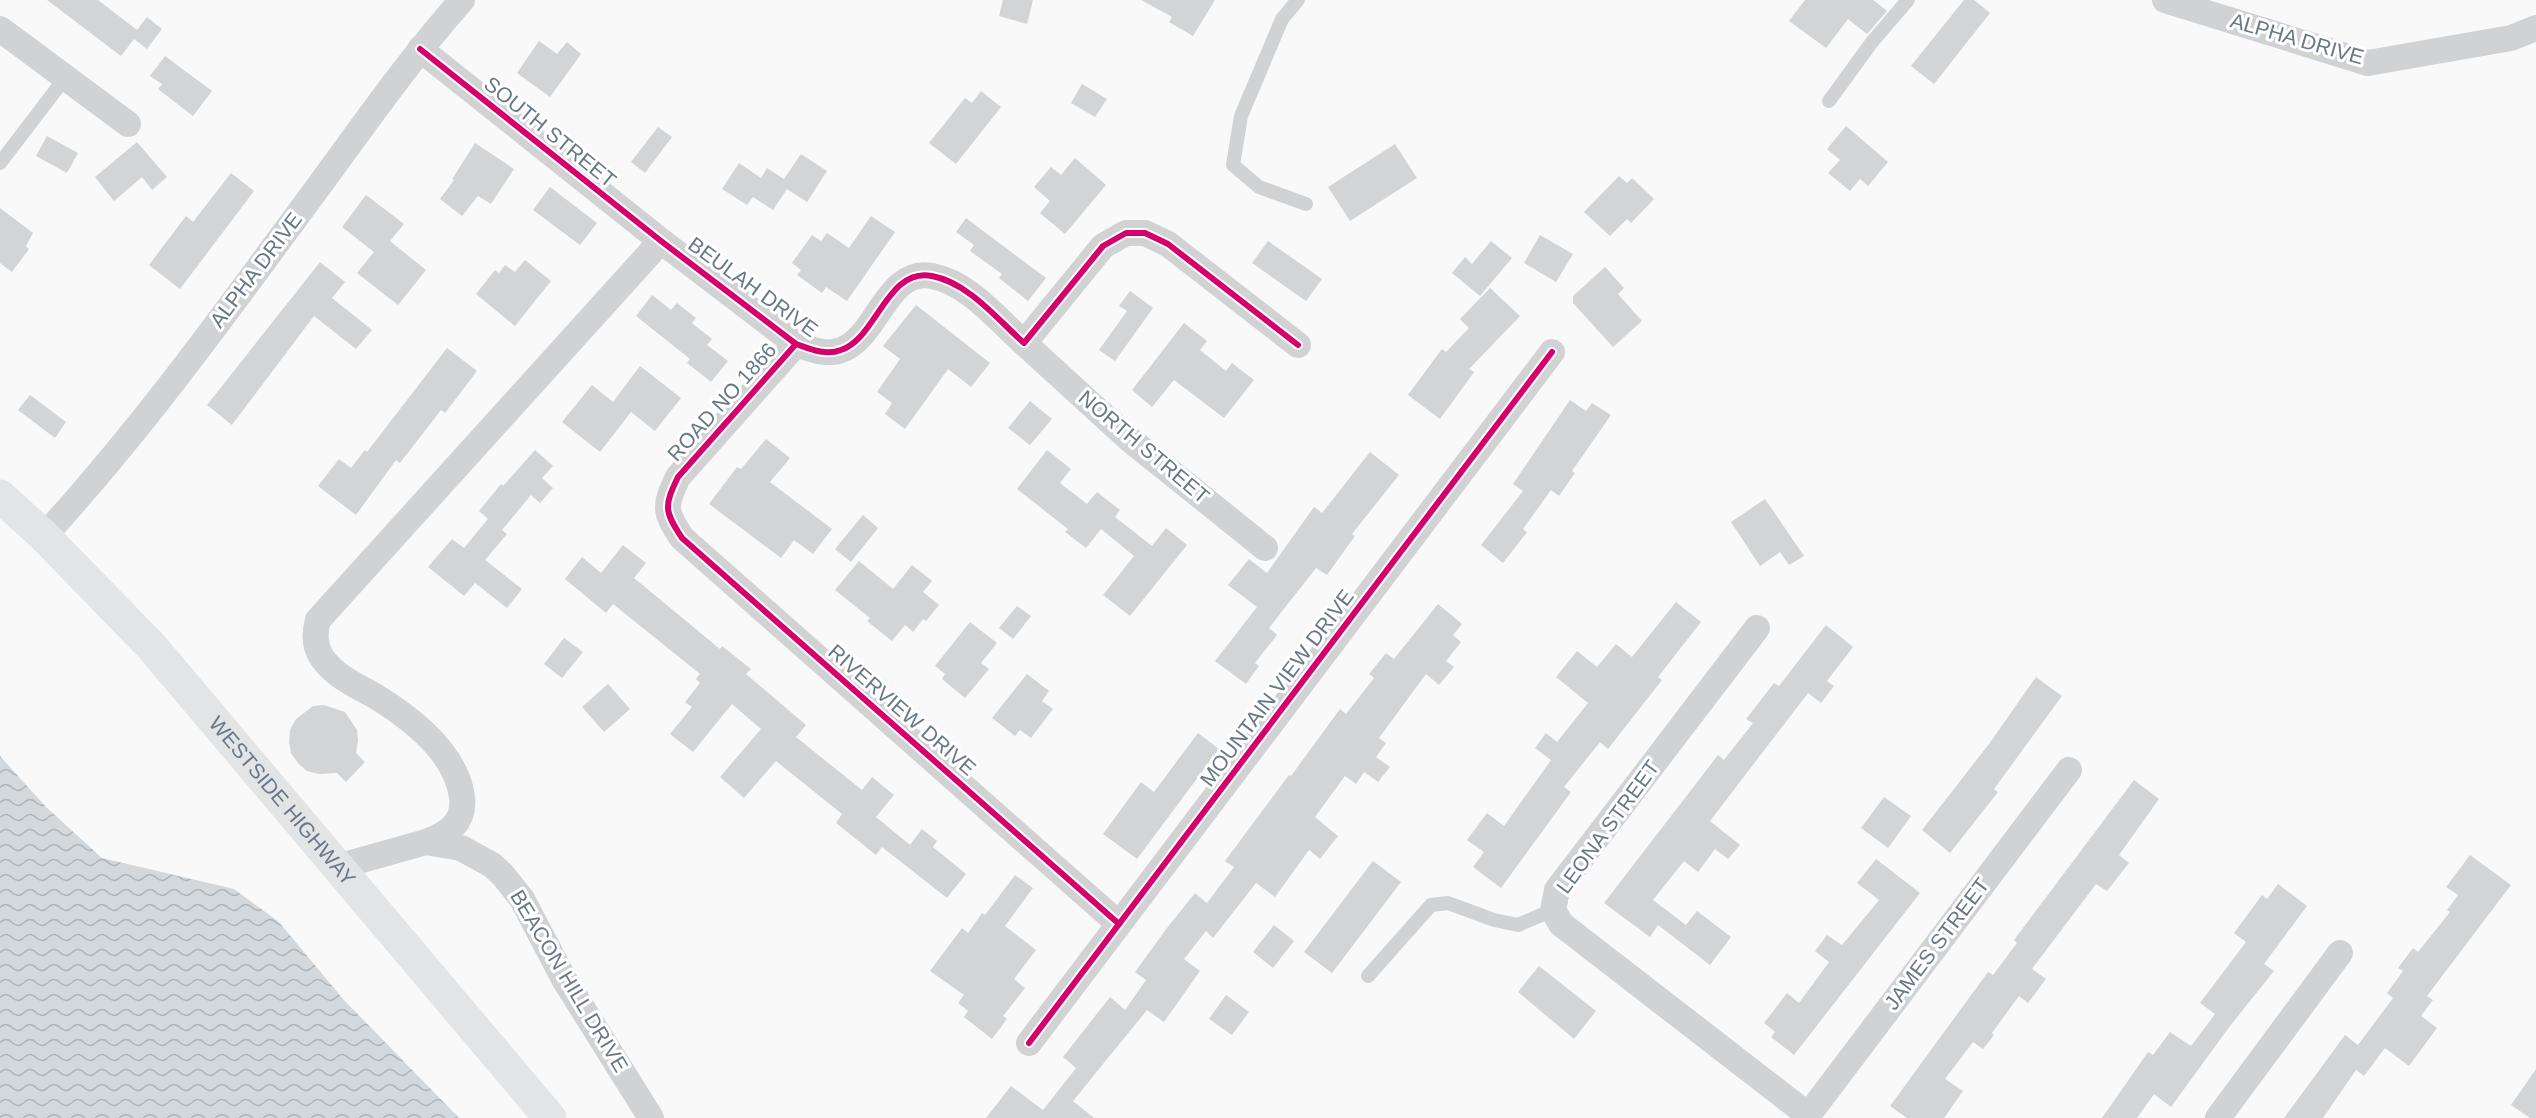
<svg xmlns="http://www.w3.org/2000/svg" width="2536" height="1118" font-family="Helvetica,sans-serif">
<style>
.water{fill:url(#water-waves)}
.building{fill:#d3d4d5}
.lines{fill:none;stroke-linecap:round;stroke-linejoin:round}
.lane{stroke:#d1d2d4;stroke-width:14}
.street{stroke:#d1d2d4;stroke-width:26}
.secondary{stroke:#e3e4e5;stroke-width:33}
.cycleway-casing{stroke:#fff;stroke-width:10}
.cycleway{stroke:#d6006c;stroke-width:6}
.labels{text-anchor:middle;stroke-width:6;stroke-linejoin:round;paint-order:stroke}
.street-label{font-size:21px;fill:#697889;stroke:#fff}
</style>
<defs>
<pattern id="water-waves" width="16" height="10" patternUnits="userSpaceOnUse" patternTransform="scale(1.5)"><rect width="16" height="10" fill="#d2d8dc"/><path d="M0 5q4-4 8 0t8 0" fill="none" stroke="#aeb4b8"/></pattern>
</defs>
<rect width="100%" height="100%" fill="#f9f9f9"/>
<polygon class="water" points="0,756 46,807 102,858 234,889 279,922 343,999 459,1118 0,1118"/>
<g class="building">
<polygon points="47,0 98,0 137,30 147,17 162,29 147,49 134,39 121,56"/>
<polygon points="1003,0 1033,0 1027,24 999,16"/>
<polygon points="1141,0 1215,0 1193,36 1169,22 1172,17"/>
<polygon points="1805,0 1873,0 1887,11 1867,34 1848,19 1826,48 1789,21"/>
<polygon points="1964,0 1974,0 1990,13 1934,84 1911,66"/>
<polygon points="539,41 557,54 567,42 581,54 550,97 517,73"/>
<polygon points="165,56 212,91 193,116 158,89 162,84 150,76"/>
<polygon points="1082,84 1107,99 1095,117 1071,103"/>
<polygon points="981,91 1001,107 956,164 929,143 965,98 972,103"/>
<polygon points="1846,126 1888,162 1868,186 1860,179 1850,191 1828,173 1840,160 1827,149"/>
<polygon points="658,127 672,137 645,173 631,162"/>
<polygon points="47,136 78,153 67,173 36,156"/>
<polygon points="137,142 167,177 152,190 142,177 114,201 95,177"/>
<polygon points="475,143 514,169 491,204 478,196 462,216 440,199 454,180 452,179"/>
<polygon points="1395,144 1417,178 1350,221 1328,187"/>
<polygon points="801,154 827,171 807,202 787,189 773,210 753,197 747,205 722,189 739,163 761,178 767,168 784,179"/>
<polygon points="1075,158 1106,185 1065,234 1040,213 1050,201 1034,187 1051,167 1061,175"/>
<polygon points="231,173 254,191 180,289 149,265 186,216 193,222"/>
<polygon points="1619,176 1627,183 1632,178 1654,199 1631,223 1627,219 1610,236 1584,212"/>
<polygon points="550,187 597,223 580,245 533,210"/>
<polygon points="366,195 404,224 390,241 426,270 398,305 357,273 374,252 342,227"/>
<polygon points="0,208 33,233 26,246 29,249 12,272 0,263"/>
<polygon points="871,216 895,232 847,301 826,287 822,293 797,275 801,270 792,263 812,235 821,241 827,233 849,248"/>
<polygon points="966,218 1046,278 1028,301 999,278 1002,274 970,251 974,245 956,232"/>
<polygon points="1540,235 1573,254 1556,282 1524,263"/>
<polygon points="1268,241 1322,279 1306,301 1252,263"/>
<polygon points="1491,241 1512,258 1480,296 1452,273 1465,257 1472,264"/>
<polygon points="525,260 551,281 515,326 476,294 495,270 499,273 505,265 515,272"/>
<polygon points="320,262 345,282 332,298 372,330 356,349 314,316 232,425 207,405"/>
<polygon points="1605,267 1624,288 1618,294 1642,321 1613,347 1573,303 1573,296"/>
<polygon points="1490,288 1520,316 1469,369 1474,372 1440,419 1408,395 1442,349 1446,352 1469,328 1460,319"/>
<polygon points="1130,291 1153,308 1115,361 1099,350 1127,311 1119,306"/>
<polygon points="652,295 671,310 677,303 696,318 692,323 712,339 707,345 728,361 711,382 687,363 690,359 636,316"/>
<polygon points="916,305 990,363 971,387 948,369 905,429 885,414 892,403 877,392 900,359 883,346"/>
<polygon points="1184,323 1207,341 1200,350 1226,371 1232,363 1254,380 1224,418 1174,380 1152,407 1132,390"/>
<polygon points="447,348 477,371 445,413 441,410 400,463 396,460 356,515 318,486 339,459 351,468 365,450 367,452"/>
<polygon points="640,366 681,398 655,431 631,412 600,452 562,422 592,385 613,402"/>
<polygon points="30,395 66,422 55,438 18,410"/>
<polygon points="1570,400 1586,411 1592,403 1611,415 1572,471 1575,473 1559,496 1551,490 1523,529 1527,532 1503,563 1481,545 1523,491 1513,484"/>
<polygon points="1030,401 1052,419 1030,445 1008,428"/>
<polygon points="766,439 790,458 770,482 832,529 813,554 794,540 781,558 709,504 737,467 741,469"/>
<polygon points="535,450 553,466 542,478 553,488 540,503 531,495 502,530 507,534 485,560 522,589 507,608 475,583 464,596 428,567 452,539 464,548 488,519 479,511 501,484 503,486"/>
<polygon points="1047,450 1071,469 1060,483 1087,504 1097,492 1120,510 1115,517 1152,546 1166,528 1187,545 1130,616 1103,595 1134,556 1101,529 1086,548 1065,532 1068,529 1017,489"/>
<polygon points="1370,452 1399,475 1352,534 1355,536 1327,575 1316,568 1269,628 1277,635 1255,663 1259,666 1246,684 1215,661 1257,607 1228,585 1249,559 1267,573 1314,507 1322,513"/>
<polygon points="1765,499 1804,556 1789,565 1780,552 1760,566 1731,522"/>
<polygon points="863,515 878,528 851,562 835,549"/>
<polygon points="623,545 646,563 634,578 720,649 722,646 751,669 746,674 806,725 796,737 862,790 872,777 894,795 876,817 910,845 922,829 937,841 933,847 966,874 947,898 882,847 876,855 836,823 842,814 776,761 744,798 720,777 761,729 732,704 693,752 670,734 692,707 685,702 700,683 696,679 700,674 613,604 606,613 565,579 582,557 601,573"/>
<polygon points="859,561 893,589 912,565 932,581 923,592 939,605 926,621 923,619 913,632 905,625 892,641 867,621 870,618 835,590"/>
<polygon points="1676,602 1701,622 1658,677 1662,680 1608,749 1600,742 1564,787 1571,792 1501,888 1473,867 1484,852 1467,840 1487,813 1504,826 1551,760 1535,748 1546,733 1557,742 1588,703 1556,677 1577,651 1597,667 1616,644 1632,657"/>
<polygon points="1438,604 1462,624 1453,635 1461,642 1446,661 1454,667 1439,685 1426,674 1379,738 1386,743 1376,757 1390,767 1378,782 1364,772 1356,784 1345,776 1315,817 1338,836 1320,859 1309,850 1275,897 1256,883 1213,938 1206,931 1184,959 1200,971 1164,1022 1147,1010 1073,1101 1094,1118 986,1118 1011,1086 1043,1110 1076,1068 1063,1057 1110,997 1125,1010 1146,980 1135,972 1167,928 1195,893 1207,903 1234,867 1225,861 1289,775 1291,776 1340,709 1346,714 1374,678 1369,674 1386,653 1394,659"/>
<polygon points="1017,606 1031,616 1013,639 999,628"/>
<polygon points="970,622 997,643 981,663 989,669 965,698 942,679 945,674 935,666"/>
<polygon points="1826,625 1853,647 1827,681 1834,686 1821,703 1808,693 1710,821 1740,845 1728,859 1715,849 1698,872 1684,861 1653,900 1686,925 1697,911 1731,937 1710,965 1658,925 1650,937 1604,903 1718,755 1724,760 1753,723 1746,719 1774,683 1779,686"/>
<polygon points="564,638 583,652 562,678 544,664"/>
<polygon points="1027,674 1049,691 1042,701 1053,709 1031,738 1020,730 1015,736 992,718"/>
<polygon points="2036,677 2062,696 1994,789 1998,792 1950,853 1922,830 1989,744"/>
<polygon points="608,684 630,709 604,732 582,707"/>
<polygon points="324,705 345,712 357,730 358,741 356,753 365,762 346,782 337,773 319,774 307,771 298,763 291,753 289,742 290,730 296,719 313,706"/>
<polygon points="1198,733 1219,749 1137,859 1103,834 1141,782 1154,792"/>
<polygon points="2134,780 2159,799 2119,855 2129,863 2107,891 2096,884 2032,969 2046,979 2028,1003 2019,996 1992,1033 1994,1035 1983,1049 1973,1042 1945,1079 1963,1091 1944,1118 1907,1118 1890,1106 1988,972 1993,975 2017,943 2014,940"/>
<polygon points="1884,797 1911,816 1888,848 1861,828"/>
<polygon points="2470,855 2511,885 2427,996 2433,1000 2421,1016 2437,1028 2409,1066 2385,1048 2364,1076 2356,1070 2323,1118 2284,1118 2345,1035 2358,1045 2393,998 2387,993 2403,971 2398,968 2413,948 2418,952 2450,912 2447,910 2458,895 2446,887"/>
<polygon points="1876,859 1920,893 1794,1055 1771,1037 1775,1032 1764,1023 1787,993 1799,1003 1829,962 1815,951 1827,935 1842,945 1879,900 1857,883"/>
<polygon points="1373,861 1401,882 1332,973 1304,952"/>
<polygon points="1015,875 1033,888 1005,926 1036,950 1014,979 1025,988 1003,1016 1007,1019 992,1039 964,1017 968,1011 958,1003 964,995 930,971 962,928 968,933 982,913 985,915"/>
<polygon points="2278,884 2307,906 2264,964 2274,971 2230,1026 2171,1107 2154,1094 2137,1118 2102,1118 2148,1052 2153,1055 2170,1032 2191,1046 2215,1014 2200,1003 2246,942 2234,933 2262,895 2267,899"/>
<polygon points="1274,925 1294,941 1273,968 1253,952"/>
<polygon points="1539,966 1596,1011 1574,1039 1518,992"/>
<polygon points="1226,995 1249,1012 1232,1035 1209,1019"/>
<polygon points="2536,1069 2536,1118 2530,1118 2511,1105"/>
</g>
<g class="lines">
<g class="lane">
<polyline points="1298,0 1282,19 1241,116 1233,165 1259,187 1306,204"/>
<polyline points="1829,101 1872,42 1908,0"/>
<polyline points="0,163 65,78"/>
<polyline points="1368,976 1431,905 1448,903 1494,920 1518,925 1553,910"/>
</g>
<g class="street">
<polyline points="2165,0 2368,63 2511,38 2536,28"/>
<polyline points="0,29 128,124"/>
<path d="M 420,49 L 661,241 L 796,344 C 810,349 826,356 841,350 C 877,338 887,267 932,276 C 969,283 998,320 1024,343 L 1103,246 L 1126,233 L 1145,233 L 1168,244 L 1298,345"/>
<polyline points="1024,343 1128,438 1265,548"/>
<path d="M 796,344 L 678,477 C 664,506 664,511 682,538 L 1119,924"/>
<path d="M 44,536 C 143,428 229,308 316,190 C 363,126 409,60 462,0"/>
<polyline points="1757,628 1557,890 1553,910 1561,924 1808,1115"/>
<path d="M 426,842 C 448,834 465,823 462,797 C 456,752 411,718 375,696 C 357,686 335,676 323,659 C 314,647 314,634 318,620 L 661,241"/>
<polyline points="337,867 426,842 461,848 492,865 502,874 522,899 564,979 651,1118"/>
<polyline points="1029,1043 1552,352"/>
<polyline points="1806,1118 2069,770"/>
<polyline points="2218,1118 2340,953"/>
</g>
<path class="secondary" id="s1" d="M 0,496 L 44,536 L 152,647 L 550,1118"/>
<g class="cycleway-casing">
<g id="cycleway">
<path d="M 420,49 L 661,241 L 796,344 C 810,349 826,356 841,350 C 877,338 887,267 932,276 C 969,283 998,320 1024,343 L 1103,246 L 1126,233 L 1145,233 L 1168,244 L 1298,345"/>
<path d="M 796,344 L 678,477 C 664,506 664,511 682,538 L 1119,924"/>
<polyline points="1029,1043 1552,352"/>
</g>
</g>
<use href="#cycleway" class="cycleway"/>
</g>
<g class="labels">
<g class="street-label">
<text transform="translate(2297 39) rotate(16)" y="7">ALPHA DRIVE</text>
<text transform="translate(550 132) rotate(39)" y="7">SOUTH STREET</text>
<text transform="translate(256 270) rotate(-53)" y="7">ALPHA DRIVE</text>
<text transform="translate(753 287) rotate(36)" y="7">BEULAH DRIVE</text>
<text transform="translate(722 402) rotate(-48)" y="7">ROAD NO 1866</text>
<text transform="translate(1144 447) rotate(40)" y="7">NORTH STREET</text>
<text transform="translate(1277 688) rotate(-53)" y="7">MOUNTAIN VIEW DRIVE</text>
<text transform="translate(902 710) rotate(41)" y="7">RIVERVIEW DRIVE</text>
<text dy="7" stroke="none"><textPath href="#s1" startOffset="416">WESTSIDE HIGHWAY</textPath></text>
<text transform="translate(1608 827) rotate(-54)" y="7">LEONA STREET</text>
<text transform="translate(1937 944) rotate(-53)" y="7">JAMES STREET</text>
<text transform="translate(569 981) rotate(59)" y="7">BEACON HILL DRIVE</text>
</g>
</g>
</svg>
